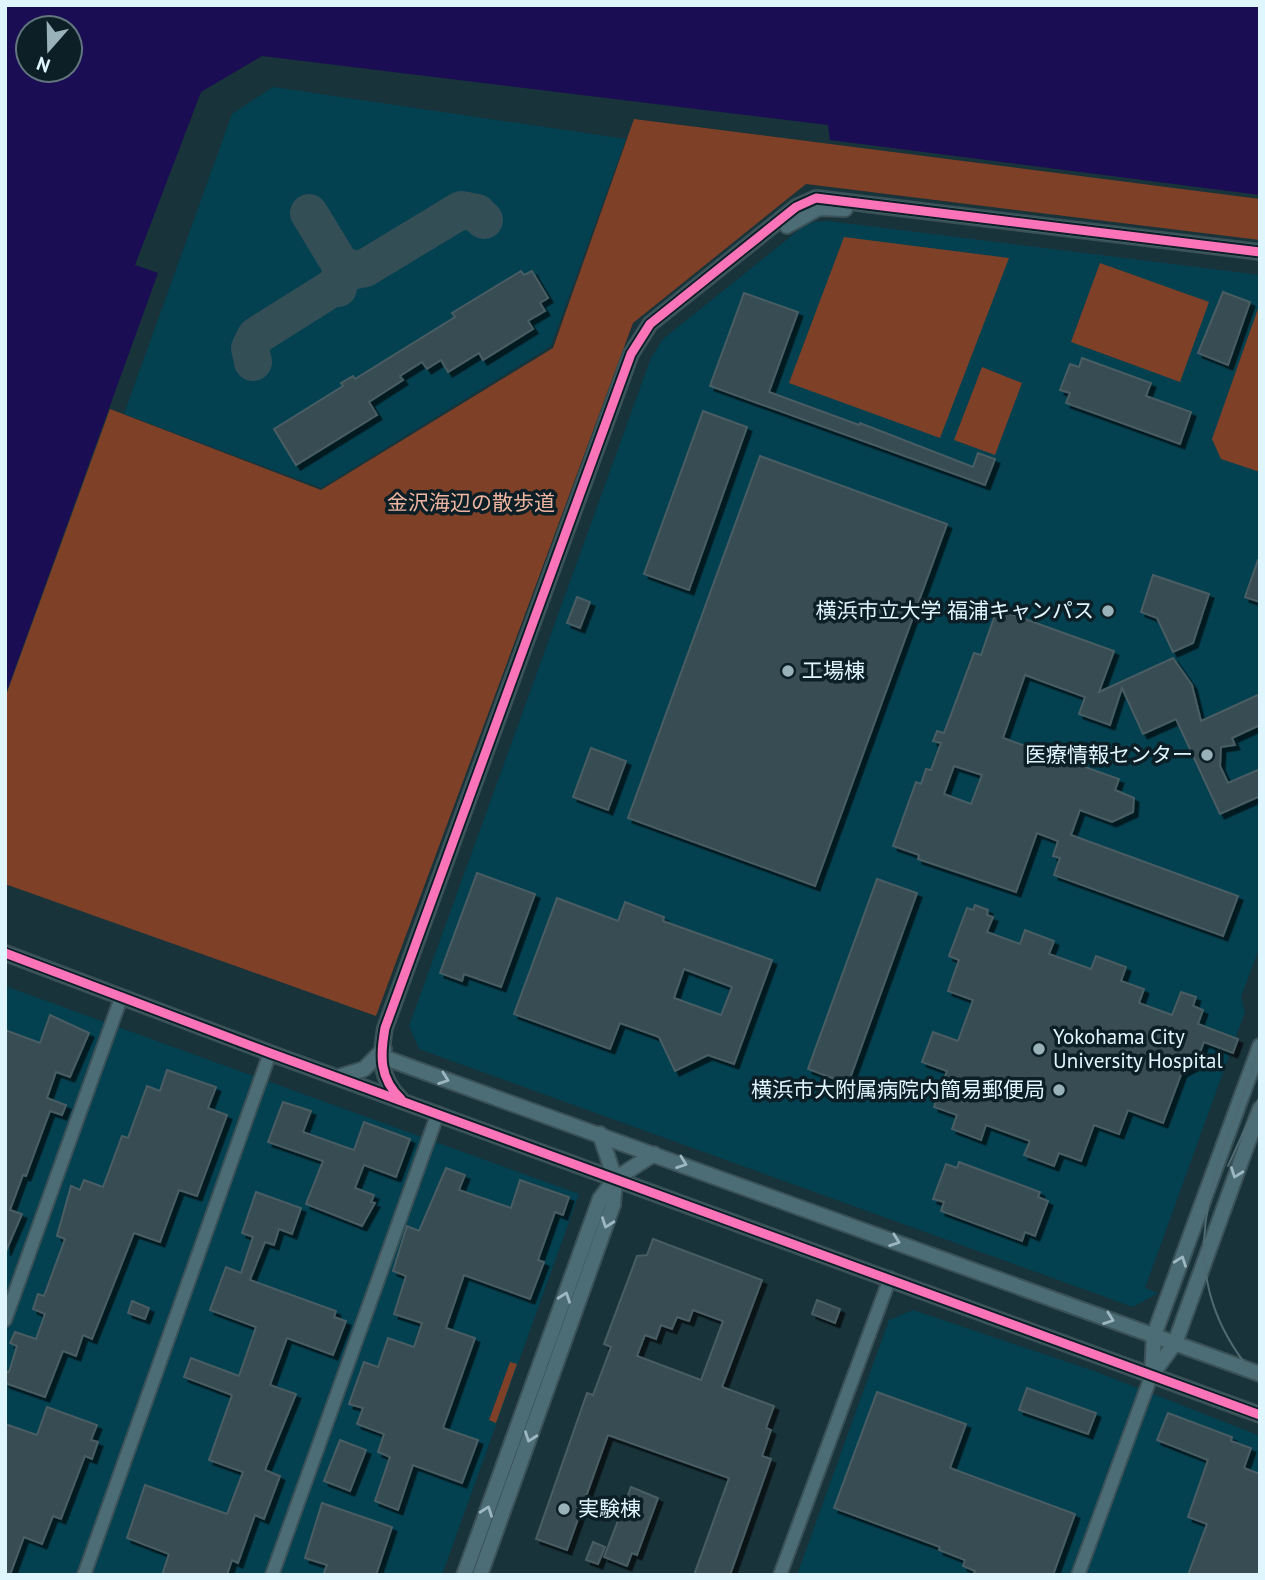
<svg xmlns="http://www.w3.org/2000/svg" width="1265" height="1580" font-family="'PT Sans','Noto Sans JP',sans-serif">
<style>
.built{fill:#034050}
.green{fill:#7e4026}
.water{fill:#1a0d53;fill-rule:evenodd}
.lines{fill:none;stroke-linecap:round;stroke-linejoin:round}
.taxiway{stroke:#344e56;stroke-width:38}
.building{fill:#384d53;stroke:#485d63;stroke-width:2;fill-rule:evenodd;filter:url(#shadow)}
.minor-casing{stroke:#3a5157;stroke-width:16}
.tertiary-casing{stroke:#3a5157;stroke-width:18}
.minor{stroke:#4c6d76;stroke-width:12}
.tertiary{stroke:#4c6d76;stroke-width:14}
.tram{stroke:#4f6a71;stroke-width:2}
.cycleway-casing{stroke:#0c1f26;stroke-width:13}
.cycleway{stroke:#fb73b8;stroke-width:9}
.oneway{stroke:#9db8c1}
.poi-dot{fill:#99b2ba;stroke:#0c1f26;stroke-width:2.5}
.labels{text-anchor:middle;stroke-width:7;stroke-linejoin:round;paint-order:stroke}
.park-label{font-size:21px;fill:#eeb49f;stroke:#0c1f26}
.poi-label{font-size:21px;fill:#dff6ff;stroke:#0c1f26;text-anchor:end}
</style>
<defs>
<filter id="shadow"><feDropShadow dx="4.5" dy="4.5" stdDeviation="0" flood-color="#0009"/></filter>
</defs>
<rect width="100%" height="100%" fill="#18333a"/>
<g class="built">
<polygon points="273,87 626,139 551,346 321,488 124,414 232,114"/>
<polygon points="828,221 1260,275 1260,946 1241,997 1245,1012 1145,1288 1158,1293 1133,1307 419,1049 409,1026 651,358 663,339 800,229 813,222"/>
<polygon points="5,986 579,1194 442,1575 5,1575"/>
<polygon points="913,1310 1097,1372 1260,1436 1260,1575 797,1575 889,1320"/>
</g>
<g class="green">
<polygon points="634,119 1260,199 1260,240 806,184 633,323 376,1016 5,884 5,698 110,409 321,490 553,348"/>
<polygon points="844,237 1009,258 940,438 789,383"/>
<polygon points="1100,263 1209,302 1180,382 1071,342"/>
<polygon points="1260,303 1260,472 1221,459 1212,439"/>
<polygon points="982,367 1022,383 995,455 954,440"/>
<polygon points="510,1362 517,1364 496,1423 489,1420"/>
</g>
<path class="water" d="M 5,5 L 1260,5 L 1260,195 L 830,140 L 828,125 L 262,56 L 201,92 L 135,265 L 158,273 L 5,696 ZM 28,28 L 70,28 L 70,70 L 28,70 Z"/>
<g class="lines">
<g class="taxiway">
<polyline points="309,213 343,269 338,288"/>
<polyline points="341,265 355,270 365,268 461,210 477,213 484,220"/>
<polyline points="253,362 250,348 256,336 334,287 340,279 341,265"/>
</g>
</g>
<g class="building">
<polygon points="521,271 524,275 532,271 548,298 540,303 545,311 528,321 533,329 483,360 479,353 448,372 441,360 427,369 422,362 400,376 403,380 369,402 377,415 296,465 274,429 343,386 341,383 353,376 355,379 455,317 452,313"/>
<polygon points="1223,292 1250,302 1228,365 1198,353"/>
<polygon points="744,293 798,312 769,392 859,425 860,423 973,467 978,453 995,459 985,485 710,386"/>
<polygon points="1082,358 1151,383 1146,396 1191,412 1180,444 1066,403 1070,393 1060,390 1070,364 1079,367"/>
<polygon points="703,411 747,427 689,590 644,574"/>
<polygon points="760,456 947,524 815,886 628,818"/>
<polygon points="1258,560 1260,560 1260,602 1245,597"/>
<polygon points="1153,575 1209,594 1193,643 1173,652 1157,618 1141,612"/>
<polygon points="577,597 590,602 580,628 567,623"/>
<path d="M 997,609 L 1114,651 L 1099,692 L 1173,658 L 1192,685 L 1201,721 L 1260,694 L 1260,725 L 1232,738 L 1235,745 L 1221,747 L 1220,766 L 1228,783 L 1260,769 L 1260,796 L 1220,814 L 1176,719 L 1143,734 L 1122,688 L 1110,725 L 1079,714 L 1085,697 L 1025,675 L 1003,738 L 1119,779 L 1115,790 L 1134,798 L 1133,812 L 1112,822 L 1080,810 L 1071,835 L 1238,896 L 1223,936 L 1054,875 L 1060,858 L 1053,856 L 1058,841 L 1037,833 L 1016,892 L 918,859 L 919,855 L 893,846 L 916,782 L 921,784 L 926,769 L 931,770 L 941,743 L 933,741 L 937,731 L 944,733 L 974,653 L 981,655 ZM 954,766 L 982,775 L 971,804 L 944,794 Z"/>
<polygon points="591,748 626,761 608,810 573,797"/>
<polygon points="477,873 535,894 501,987 464,974 462,981 440,973"/>
<polygon points="877,879 917,893 848,1084 808,1069"/>
<path d="M 557,898 L 618,921 L 625,902 L 664,917 L 663,921 L 772,960 L 734,1064 L 708,1055 L 675,1071 L 659,1037 L 620,1023 L 610,1049 L 514,1014 ZM 684,969 L 732,987 L 721,1015 L 674,998 Z"/>
<polygon points="975,905 988,910 987,915 993,917 987,932 1020,944 1025,930 1054,941 1049,954 1091,969 1096,956 1126,967 1121,981 1144,989 1139,1003 1172,1015 1181,992 1196,997 1193,1006 1203,1010 1198,1024 1238,1039 1233,1053 1204,1042 1195,1065 1182,1072 1163,1123 1128,1110 1119,1134 1094,1125 1081,1161 1059,1153 1054,1166 1024,1155 1030,1141 986,1125 981,1140 952,1129 957,1115 934,1107 947,1071 922,1062 933,1032 958,1041 973,1000 948,991 959,960 949,956 967,908 973,910"/>
<polygon points="50,1015 89,1033 70,1077 56,1072 47,1098 66,1105 62,1115 50,1111 26,1176 23,1175 10,1210 22,1214 6,1251 5,1030 40,1043"/>
<polygon points="167,1070 216,1087 208,1108 227,1115 197,1196 179,1190 160,1242 134,1233 92,1339 83,1335 76,1356 63,1351 45,1397 5,1383 5,1371 9,1372 17,1346 10,1343 15,1332 36,1339 45,1314 33,1309 38,1294 44,1296 65,1239 57,1236 71,1186 80,1190 84,1180 103,1187 122,1136 128,1138 147,1086 160,1091"/>
<polygon points="283,1102 311,1111 303,1132 345,1147 354,1150 364,1122 410,1139 396,1177 364,1165 355,1188 374,1195 371,1202 375,1203 362,1226 306,1204 323,1161 268,1142"/>
<polygon points="959,1162 1040,1192 1038,1197 1048,1201 1035,1236 1025,1232 1022,1241 941,1211 944,1202 933,1199 946,1164 957,1168"/>
<polygon points="446,1168 465,1175 459,1190 511,1208 520,1180 569,1197 563,1215 555,1212 538,1260 544,1262 530,1299 464,1275 446,1328 475,1338 443,1428 478,1440 462,1483 413,1465 398,1510 375,1501 390,1457 378,1452 384,1434 357,1424 363,1408 349,1404 364,1362 378,1367 388,1338 414,1347 422,1323 394,1314 406,1276 393,1271 407,1226 419,1231"/>
<polygon points="256,1192 301,1208 292,1234 279,1229 274,1245 265,1242 250,1280 336,1311 334,1317 346,1321 333,1355 287,1338 270,1385 296,1394 265,1470 280,1476 264,1519 255,1515 238,1563 232,1560 227,1575 162,1575 169,1554 127,1538 145,1485 227,1514 243,1472 209,1460 232,1395 184,1377 191,1358 239,1376 256,1327 210,1310 226,1267 241,1273 253,1237 242,1233"/>
<path d="M 653,1239 L 762,1280 L 722,1387 L 774,1406 L 766,1428 L 771,1430 L 762,1456 L 771,1459 L 730,1575 L 694,1575 L 729,1478 L 608,1435 L 567,1550 L 536,1539 L 587,1393 L 593,1395 L 611,1347 L 604,1344 L 637,1256 L 647,1255 ZM 693,1310 L 723,1321 L 701,1380 L 637,1356 L 645,1335 L 656,1339 L 661,1325 L 672,1329 L 677,1317 L 689,1321 Z"/>
<polygon points="817,1300 840,1309 835,1323 812,1314"/>
<polygon points="132,1301 149,1308 145,1319 128,1313"/>
<polygon points="1027,1388 1096,1413 1088,1434 1019,1410"/>
<polygon points="877,1392 966,1424 950,1468 1075,1514 1053,1575 973,1575 975,1571 963,1566 965,1560 939,1550 940,1547 834,1508"/>
<polygon points="47,1407 97,1425 91,1440 98,1442 92,1459 85,1456 61,1519 53,1516 42,1544 24,1537 10,1575 5,1575 5,1424 37,1435"/>
<polygon points="1168,1413 1232,1437 1231,1441 1251,1448 1244,1468 1260,1474 1260,1575 1188,1575 1207,1524 1188,1517 1208,1460 1157,1440"/>
<polygon points="340,1440 366,1450 350,1491 324,1481"/>
<polygon points="631,1487 658,1498 637,1555 632,1553 627,1566 604,1557"/>
<polygon points="322,1503 392,1527 376,1575 323,1575 327,1565 305,1558"/>
<polygon points="593,1542 605,1547 598,1564 586,1560"/>
</g>
<g class="lines">
<g class="minor-casing">
<g id="minor">
<polyline points="5,1320 121,998"/>
<polyline points="84,1575 270,1053"/>
<polyline points="272,1575 438,1113"/>
<polyline points="780,1575 890,1278"/>
<polyline points="1078,1575 1152,1374"/>
</g>
</g>
<g class="tertiary-casing">
<g id="tertiary">
<polyline points="787,226 819,208 845,209"/>
<polyline points="5,953 270,1053 1260,1415"/>
<polyline points="380,1056 1260,1374"/>
<polyline points="338,1077 364,1069 384,1049"/>
<path d="M 401,1099 C 379,1078 380,1056 385,1028 L 631,354 L 650,324 L 796,207 L 816,198 L 1260,252"/>
<polyline points="1153,1373 1175,1343 1260,1109"/>
<polyline points="1152,1374 1154,1335 1260,1046"/>
<polyline points="464,1575 600,1199 615,1179 654,1154"/>
<polyline points="480,1575 613,1205 615,1179 600,1134"/>
</g>
</g>
<use href="#minor" class="minor"/>
<use href="#tertiary" class="tertiary"/>
<g class="tram">
<path d="M 1260,1049 C 1216,1171 1160,1269 1260,1382"/>
<polyline points="1228,1166 1260,1096"/>
</g>
<g class="cycleway-casing">
<g id="cycleway">
<polyline points="5,953 270,1053 1260,1415"/>
<path d="M 401,1099 C 379,1078 380,1056 385,1028 L 631,354 L 650,324 L 796,207 L 816,198 L 1260,252"/>
</g>
</g>
<use href="#cycleway" class="cycleway"/>
</g>
<defs><path id="oneway-chevron" d="M-2-3.5L2.5 0L-2 3.5" fill="none" stroke-width="1.6" stroke-linecap="round" stroke-linejoin="round" transform="scale(1.75)"/></defs>
<g class="oneway">
<use href="#oneway-chevron" transform="translate(444 1079) rotate(20)"/>
<use href="#oneway-chevron" transform="translate(682 1163) rotate(20)"/>
<use href="#oneway-chevron" transform="translate(1236 1173) rotate(110)"/>
<use href="#oneway-chevron" transform="translate(607 1223) rotate(110)"/>
<use href="#oneway-chevron" transform="translate(895 1241) rotate(20)"/>
<use href="#oneway-chevron" transform="translate(1181 1261) rotate(-70)"/>
<use href="#oneway-chevron" transform="translate(565 1297) rotate(-70)"/>
<use href="#oneway-chevron" transform="translate(1109 1319) rotate(20)"/>
<use href="#oneway-chevron" transform="translate(530 1437) rotate(110)"/>
<use href="#oneway-chevron" transform="translate(487 1511) rotate(-70)"/>
</g>
<g class="poi-dot">
<circle cx="1108" cy="611" r="7"/>
<circle cx="788" cy="671" r="7"/>
<circle cx="1207" cy="755" r="7"/>
<circle cx="1039" cy="1049" r="7"/>
<circle cx="1059" cy="1090" r="7"/>
<circle cx="564" cy="1509" r="7"/>
</g>
<g class="labels">
<g class="park-label">
<text x="471" y="510">金沢海辺の散歩道</text>
</g>
<g class="poi-label">
<text x="1094" y="618">横浜市立大学 福浦キャンパス</text>
<text x="802" y="678" text-anchor="start">工場棟</text>
<text x="1193" y="762">医療情報センター</text>
<text x="1053" y="1044" text-anchor="start">Yokohama City<tspan x="1053" dy="24">University Hospital</tspan></text>
<text x="1045" y="1097">横浜市大附属病院内簡易郵便局</text>
<text x="578" y="1516" text-anchor="start">実験棟</text>
</g>
</g>
<rect width="1265" height="1580" fill="none" stroke="#dff6ff" stroke-width="14"/>
<g transform="translate(49 49) rotate(200)"><circle r="33" fill="#0c1f26" stroke="#60757d" stroke-width="2"/>
<path d="M0-5L12 26L0 18L-12 26Z" fill="#99b2ba"/>
<text y="-10" font-size="19" font-weight="bold" text-anchor="middle" fill="#dff6ff">N</text>
</g>
</svg>
